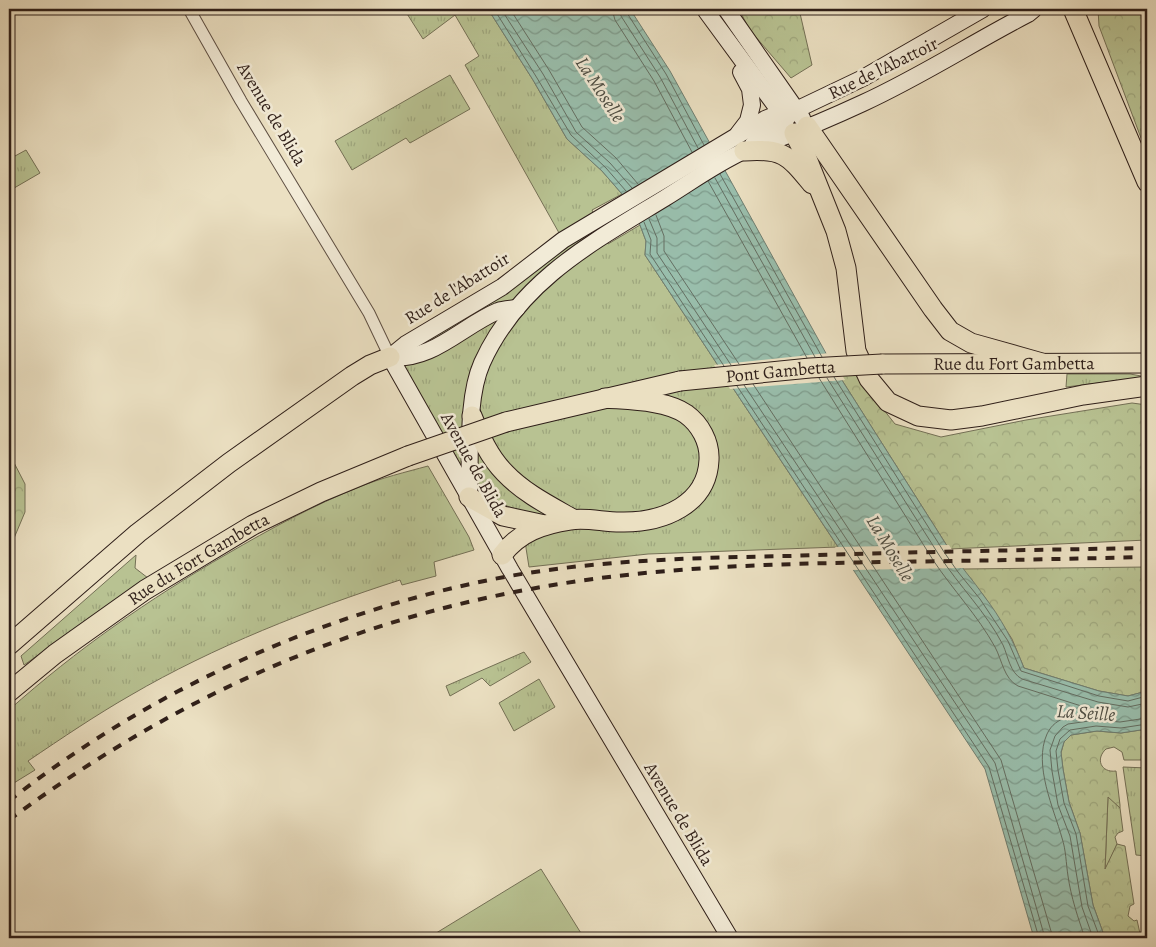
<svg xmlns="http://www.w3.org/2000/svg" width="1156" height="947" font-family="Alegreya,serif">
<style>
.grass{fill:url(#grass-tufts);stroke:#747056}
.forest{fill:url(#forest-crowns);stroke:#747056}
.pitch{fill:#b8c292;stroke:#747056}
.water{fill:url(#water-waves);stroke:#6f7e71}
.pier{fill:#ebe0c2}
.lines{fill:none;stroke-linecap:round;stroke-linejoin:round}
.shore{stroke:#646e62;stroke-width:1}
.street-casing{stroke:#5e4f43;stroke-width:13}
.secondary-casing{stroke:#2f1f19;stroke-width:18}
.primary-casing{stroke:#2f1f19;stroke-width:21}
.street{stroke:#f2ebd7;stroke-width:11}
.secondary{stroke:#f2ebd7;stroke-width:16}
.primary{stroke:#ebe0c2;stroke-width:19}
.rail{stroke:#2f1f19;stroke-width:4;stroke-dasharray:9 9;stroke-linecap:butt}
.primary-bridge-casing{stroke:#2f1f19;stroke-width:21;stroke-linecap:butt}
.primary-bridge{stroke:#ebe0c2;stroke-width:19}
.labels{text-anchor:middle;stroke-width:5;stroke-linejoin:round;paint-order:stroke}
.street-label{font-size:18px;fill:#2f1f19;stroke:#f2ebd7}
.water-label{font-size:19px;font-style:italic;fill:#4f4f45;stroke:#f2ebd7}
</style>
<defs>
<pattern id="grass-tufts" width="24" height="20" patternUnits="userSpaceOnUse" patternTransform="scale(1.25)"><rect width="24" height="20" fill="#b8c292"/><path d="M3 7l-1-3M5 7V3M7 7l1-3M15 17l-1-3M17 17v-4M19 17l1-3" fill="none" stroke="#9ea67d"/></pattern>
<pattern id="forest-crowns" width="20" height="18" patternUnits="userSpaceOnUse" patternTransform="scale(1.25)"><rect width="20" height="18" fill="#b8c292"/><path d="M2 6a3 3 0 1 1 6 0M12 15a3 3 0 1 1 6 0" fill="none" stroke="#9ea67d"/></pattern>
<pattern id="water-waves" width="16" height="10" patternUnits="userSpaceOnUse" patternTransform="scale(1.25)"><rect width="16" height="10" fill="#99beac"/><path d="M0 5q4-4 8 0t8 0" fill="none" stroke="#7d9a8b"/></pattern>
</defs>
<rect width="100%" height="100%" fill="#ebe0c2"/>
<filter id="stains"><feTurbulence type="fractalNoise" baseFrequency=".004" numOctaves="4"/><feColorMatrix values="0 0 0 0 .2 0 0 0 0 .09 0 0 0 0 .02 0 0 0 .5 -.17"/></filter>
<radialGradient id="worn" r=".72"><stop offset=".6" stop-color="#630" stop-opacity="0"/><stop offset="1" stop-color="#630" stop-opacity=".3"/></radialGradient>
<g class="grass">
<polygon points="404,9 488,9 533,80 567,139 602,171 622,194 592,210 608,244 640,225 646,241 645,255 838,547 648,554 529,567 526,548 525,513 502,504 444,452 390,357 563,240 465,65 479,56 455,15 423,39"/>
<polygon points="450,75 470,109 410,143 406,138 352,170 335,141"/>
<polygon points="9,145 15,156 26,150 40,173 9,191"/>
<polygon points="1067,374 1130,374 1147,377 1066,387"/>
<path d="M 428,466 L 469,537 L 474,550 L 434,562 L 436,576 L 402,585 L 400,580 C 310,609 213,647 131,695 C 96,715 62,738 28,761 L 35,770 L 9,786 L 9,710 C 76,650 149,599 227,554 C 270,529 314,505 359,487 C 381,478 406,472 428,466 Z"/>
<polygon points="136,555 135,568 148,578 24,665 21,656"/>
<polygon points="524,652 531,662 490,686 482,678 450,696 446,686"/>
<polygon points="539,679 555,707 514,731 499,703"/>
<polygon points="1123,767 1147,768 1147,856 1136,855"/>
<polygon points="1108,796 1120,808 1123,831 1118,833 1115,837 1117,844 1105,871"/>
</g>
<g class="forest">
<polygon points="739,9 799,9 812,65 791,78 749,29"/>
<polygon points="1098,9 1147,9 1147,154 1099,26"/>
<polygon points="833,366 849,366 895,424 941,437 1026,420 1132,403 1147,405 1147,540 949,549"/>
<polygon points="9,453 25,484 25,512 12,543 9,546"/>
<polygon points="1147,567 1147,691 1128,696 1099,691 1024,668 1012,639 984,596 962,569"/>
<path d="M 1147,729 L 1147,760 L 1124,760 L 1122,752 L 1114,747 L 1106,749 C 1095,759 1101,773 1116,771 L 1120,805 L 1120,808 L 1108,797 L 1105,869 L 1117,844 L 1125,846 L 1134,904 L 1130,906 L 1128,916 L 1134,921 L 1137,920 L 1141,938 L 1123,938 L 1122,936 L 1122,938 L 1105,938 L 1093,905 L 1080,833 L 1069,802 L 1063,769 L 1061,753 L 1064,742 L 1071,735 L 1097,731 L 1121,733 Z"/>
</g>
<polygon class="pitch" points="541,869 584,938 428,938"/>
<path class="water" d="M 488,9 L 630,9 L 670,71 L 833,366 L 949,549 C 960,566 973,580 984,596 C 1001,618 1014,642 1024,668 L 1099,691 L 1128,696 L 1147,691 L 1147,729 L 1121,733 L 1097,731 L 1071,735 L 1064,742 L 1061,752 L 1063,769 L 1069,802 L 1080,833 L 1093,905 L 1105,938 L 1034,938 L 985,769 L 645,255 L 646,241 L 640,225 L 622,194 L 602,171 L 567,139 L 533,80 Z"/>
<g class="pier">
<polygon points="829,353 845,380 730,389 714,365"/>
<polygon points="949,545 964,568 850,570 835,547"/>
</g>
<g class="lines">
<g class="shore">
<polyline points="494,9 537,78 571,135 606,168 626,191"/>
<polyline points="501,9 543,74 576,132 610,163 632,188"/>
<polyline points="510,9 549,70 582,127 616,158 638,184"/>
<polyline points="612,9 615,20 654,81 692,152"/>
<polyline points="620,9 621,16 660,77 698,148"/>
<polyline points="626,9 627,13 666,74 704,145"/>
<polyline points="720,174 822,357"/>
<polyline points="715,178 815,357"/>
<polyline points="708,181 807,358"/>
<polyline points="656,215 664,236 664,251 739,364"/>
<polyline points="649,219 657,238 657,253 731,365"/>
<polyline points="644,222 651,240 650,254 724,366"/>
<polyline points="834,377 944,552 958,572 980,599 1008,641 1021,671 1099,696 1128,701 1147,696"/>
<path d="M 819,378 L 933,560 C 953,590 978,616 995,647 C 1002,660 1004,679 1018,686 L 1094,710 L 1093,713 C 1075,716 1056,715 1047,734 C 1033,765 1054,809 1062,838 C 1066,850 1066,863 1068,876 C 1071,897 1078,918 1085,938"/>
<path d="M 827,378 L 939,555 C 959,586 986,612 1003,645 C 1008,656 1010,673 1022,679 L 1098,702 L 1128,707 L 1147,703"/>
<polyline points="753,384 1001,760 1053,938"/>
<polyline points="744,385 995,763 1045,938"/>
<polyline points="737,386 989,767 1039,938"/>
<polyline points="1093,938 1082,907 1070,836 1058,805 1052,771 1050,750 1055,736 1063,727 1068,724 1096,720 1120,722 1147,718"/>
<polyline points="1100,938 1088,906 1076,834 1064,803 1058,770 1056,751 1060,739 1070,730 1096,726 1121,728 1147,724"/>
</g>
<g class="street-casing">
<polyline id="street" points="189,9 241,101 369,313 390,357"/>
</g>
<g class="secondary-casing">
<g id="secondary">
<polyline points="726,9 802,118"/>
<polyline points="706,11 786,120"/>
<polyline points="738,134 748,121 752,105 750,89 741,72"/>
<polyline points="753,144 796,110 863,78 983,9"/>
<polyline points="390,357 510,569 730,938"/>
<polyline points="390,357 406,344 502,287 563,240 765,119 780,113 796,110"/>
<path d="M 390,357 C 432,362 462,326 498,311 C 504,309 511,309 517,308"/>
<path d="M 469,497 C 471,457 466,399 482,363 C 519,281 593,242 665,198 C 691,182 717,163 744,151 C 755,146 767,143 778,139 C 807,128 835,116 863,103 C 920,77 972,43 1028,14 L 1034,9"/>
</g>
</g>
<g class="primary-casing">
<g id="primary">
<polyline points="1073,9 1147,182"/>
<polyline points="807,126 933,309 950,331 971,343 1042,363"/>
<polyline points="794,133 806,156 836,231 846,268 856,351 869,379 888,402 918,416 951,420 982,416 1083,395 1147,386"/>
<path d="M 744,151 C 783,148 788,155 812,184"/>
<path id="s1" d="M 882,364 L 1147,363"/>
<path d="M 472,416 C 480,436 489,457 505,473 C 524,493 550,506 573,519"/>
<polyline points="506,422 680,381"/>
<polyline points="469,497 503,516 545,525"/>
<path d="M 502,555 C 519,532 543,524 570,520 C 588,517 606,523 624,522 C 663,522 707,505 709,460 C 710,442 700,424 686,414 C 666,400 629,400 605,398"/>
<polyline points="9,645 138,533 229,463 352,376 370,365 390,357"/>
<path id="s2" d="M 9,692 L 55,654 L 145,590 L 253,525 L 321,492 L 408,456"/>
</g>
</g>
<use href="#street" class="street"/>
<use href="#secondary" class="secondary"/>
<use href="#primary" class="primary"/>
<g class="rail">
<path d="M 9,801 C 149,691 314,616 489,580 C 587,560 688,558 788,556 C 907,552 1027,550 1147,548"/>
<path d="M 9,820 C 170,701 339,623 536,588 C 651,567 767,564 883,562 C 971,561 1059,559 1147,557"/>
</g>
<g class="primary-bridge-casing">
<g id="primary-bridge">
<path id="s3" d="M 680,381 L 810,368 L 882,364"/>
<polyline points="408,456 506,422"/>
</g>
</g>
<use href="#primary-bridge" class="primary-bridge"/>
</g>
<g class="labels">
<g class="street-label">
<text transform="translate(883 68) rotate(-26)" y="6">Rue de l'Abattoir</text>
<text transform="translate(272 114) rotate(59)" y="6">Avenue de Blida</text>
<text transform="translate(457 288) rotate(-32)" y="6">Rue de l'Abattoir</text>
<text dy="6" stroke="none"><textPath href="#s1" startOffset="132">Rue du Fort Gambetta</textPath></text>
<text dy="6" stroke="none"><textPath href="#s3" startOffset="101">Pont Gambetta</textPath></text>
<text transform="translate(474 465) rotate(61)" y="6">Avenue de Blida</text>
<text dy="6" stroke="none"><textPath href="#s2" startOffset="232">Rue du Fort Gambetta</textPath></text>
<text transform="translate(679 814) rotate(59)" y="6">Avenue de Blida</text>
</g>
<g class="water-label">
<text transform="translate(601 89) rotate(57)" y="7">La Moselle</text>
<text transform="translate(891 548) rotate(59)" y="7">La Moselle</text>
<text transform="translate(1086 712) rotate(4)" y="7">La Seille</text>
</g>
</g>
<rect width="1156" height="947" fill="none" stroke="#ebe0c2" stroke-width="30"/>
<rect x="10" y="10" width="1136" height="927" fill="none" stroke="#2f1f19" stroke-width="2.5"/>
<rect x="15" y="15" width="1126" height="917" fill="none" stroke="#2f1f19"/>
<rect width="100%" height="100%" filter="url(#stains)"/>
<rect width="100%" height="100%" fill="url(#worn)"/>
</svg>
